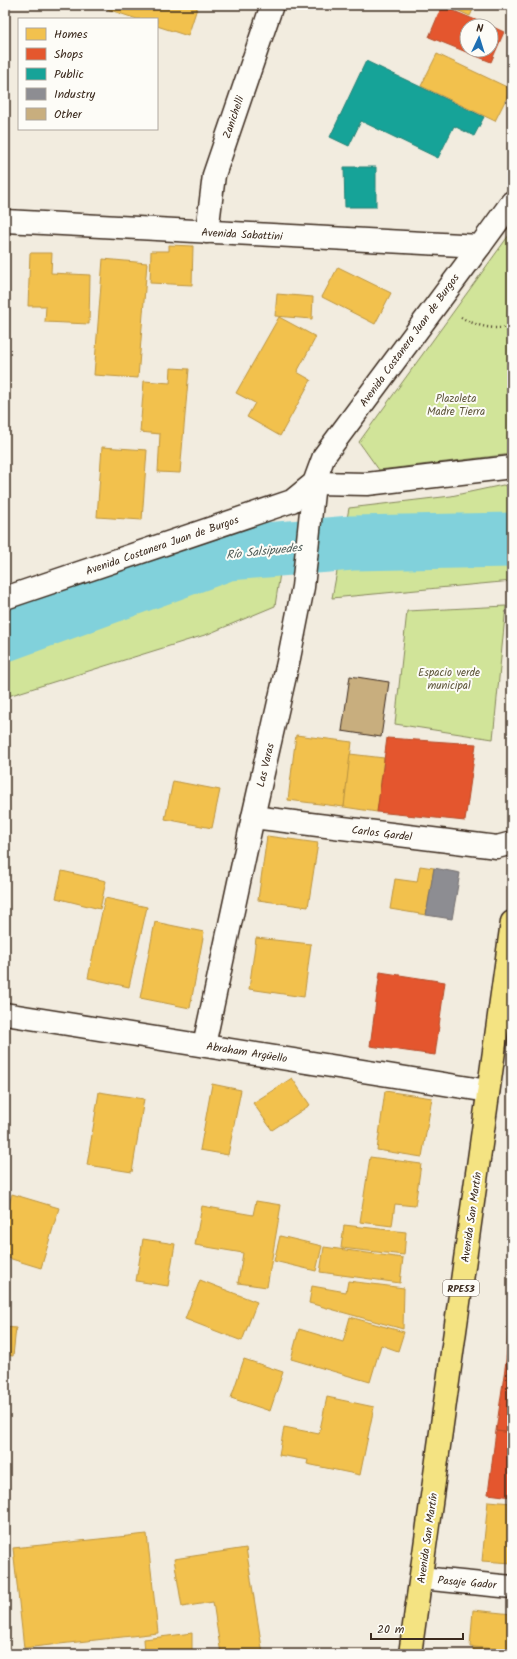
<svg xmlns="http://www.w3.org/2000/svg" width="517" height="1659" font-family="Kalam,sans-serif">
<style>
.green{fill:#d1e499;stroke:#86875c}
.homes{fill:#f2c14e;stroke:#bb9440}
.shops{fill:#e4572e;stroke:#b14a29}
.public{fill:#17a398;stroke:#227f73}
.industry{fill:#8d8d92;stroke:#746f6f}
.lines{fill:none;stroke-linecap:round;stroke-linejoin:round}
.river{stroke:#81d1db;stroke-width:55}
.building{fill:#c8ae7e;stroke:#3b2a1e}
.street-casing{stroke:#3b2a1e;stroke-width:25}
.secondary-casing{stroke:#3b2a1e;stroke-width:25}
.primary-casing{stroke:#3b2a1e;stroke-width:25}
.path{stroke:#3b2a1e;stroke-width:2.5;stroke-dasharray:1 3;stroke-linecap:butt}
.street{stroke:#fdfcf7;stroke-width:22}
.secondary{stroke:#fdfcf7;stroke-width:22}
.primary{stroke:#f4e382;stroke-width:22}
.labels{text-anchor:middle;stroke-width:4;stroke-linejoin:round;paint-order:stroke}
.shield{fill:#fdfcf7;stroke:#75695f;stroke-width:1}
.shield-label{font-size:10px;font-weight:bold;fill:#3b2a1e}
.street-label{font-size:11px;fill:#3b2a1e;stroke:#fdfcf7}
.park-label{font-size:11px;fill:#60583d;stroke:#fdfcf7}
.water-label{font-size:12px;font-style:italic;fill:#505c57;stroke:#fdfcf7}
</style>
<rect width="100%" height="100%" fill="#f2ecdf"/>
<filter id="ink" filterUnits="userSpaceOnUse"><feTurbulence type="fractalNoise" baseFrequency=".025" numOctaves="2"/><feDisplacementMap in="SourceGraphic" scale="8" xChannelSelector="R" yChannelSelector="G"/><feConvolveMatrix kernelMatrix="1 2 1 2 8 2 1 2 1" color-interpolation-filters="sRGB"/></filter>
<g filter="url(#ink)">
<g class="green">
<polygon points="512,231 512,454 379,470 359,442"/>
<polygon points="503,485 512,488 512,581 332,598 349,508 451,496"/>
<polygon points="282,526 286,534 275,606 208,634 5,697 5,619"/>
<polygon points="506,606 493,739 395,724 407,611"/>
</g>
<g class="homes">
<polygon points="109,5 198,5 188,36 157,26 157,19 137,19 107,9"/>
<polygon points="446,5 475,5 470,16"/>
<polygon points="437,54 511,89 495,121 421,86"/>
<polygon points="169,245 193,246 192,285 150,283 151,251 169,251"/>
<polygon points="30,253 52,253 51,273 90,275 89,324 45,322 46,306 28,306"/>
<polygon points="103,259 147,263 138,378 94,375"/>
<polygon points="338,267 391,293 375,324 322,297"/>
<polygon points="277,294 313,297 312,319 275,316"/>
<polygon points="279,317 316,337 297,372 311,380 280,436 247,417 255,403 236,393"/>
<polygon points="171,368 189,369 180,473 158,472 160,434 140,432 144,381 170,383"/>
<polygon points="102,447 147,450 142,520 97,517"/>
<polygon points="296,735 352,742 344,807 288,800"/>
<polygon points="350,754 384,758 377,812 344,807"/>
<polygon points="173,781 220,790 212,828 165,819"/>
<polygon points="267,836 318,843 308,907 258,900"/>
<polygon points="420,866 434,868 426,915 390,909 395,879 417,882"/>
<polygon points="62,871 106,881 100,909 56,898"/>
<polygon points="105,898 147,907 129,987 88,978"/>
<polygon points="155,922 204,932 190,1008 140,998"/>
<polygon points="256,938 311,944 304,997 249,989"/>
<polygon points="292,1078 310,1105 272,1130 253,1103"/>
<polygon points="212,1084 241,1090 228,1155 200,1150"/>
<polygon points="385,1091 432,1098 422,1157 377,1150"/>
<polygon points="99,1092 144,1099 132,1172 87,1165"/>
<polygon points="370,1157 421,1164 415,1206 395,1204 392,1226 360,1222"/>
<polygon points="12,1194 59,1208 41,1268 5,1257 5,1218"/>
<polygon points="256,1201 281,1205 267,1287 238,1283 243,1253 195,1245 202,1206 253,1215"/>
<polygon points="344,1225 406,1232 404,1255 341,1248"/>
<polygon points="280,1236 322,1246 316,1271 274,1261"/>
<polygon points="143,1239 175,1244 168,1286 136,1281"/>
<polygon points="324,1247 403,1258 400,1283 320,1272"/>
<polygon points="200,1280 257,1302 242,1341 185,1319"/>
<polygon points="348,1281 404,1288 403,1329 309,1303 312,1286 346,1292"/>
<polygon points="350,1317 404,1332 398,1351 381,1345 370,1382 291,1359 299,1329 343,1342"/>
<polygon points="5,1327 16,1328 13,1356 5,1355"/>
<polygon points="244,1359 283,1372 270,1411 231,1398"/>
<polygon points="327,1397 374,1407 360,1475 307,1464 308,1460 279,1455 284,1427 319,1434"/>
<polygon points="488,1501 512,1503 512,1563 482,1561"/>
<polygon points="147,1534 158,1633 24,1648 13,1548"/>
<polygon points="246,1548 263,1654 221,1654 213,1602 182,1607 174,1559"/>
<polygon points="473,1610 512,1614 512,1650 470,1647"/>
<polygon points="192,1633 192,1654 145,1654 144,1639"/>
<polygon points="473,1647 512,1651 512,1654 473,1654"/>
</g>
<g class="shops">
<polygon points="442,6 490,26 467,26 467,50 491,50 491,26 504,32 491,62 429,37"/>
<polygon points="387,738 476,744 465,821 377,812"/>
<polygon points="380,972 445,982 435,1055 370,1046"/>
<polygon points="510,1311 512,1311 512,1362 506,1361"/>
<polygon points="506,1361 512,1362 512,1433 496,1431"/>
<polygon points="496,1431 512,1433 512,1497 488,1494"/>
</g>
<g class="public">
<polygon points="366,61 484,117 474,136 454,126 438,158 361,121 349,146 330,137"/>
<polygon points="344,167 376,167 376,207 345,207"/>
</g>
<polygon class="industry" points="434,868 460,873 452,919 426,915"/>
<g class="lines">
<polyline class="river" points="5,634 228,553 352,543 512,540"/>
</g>
<polygon class="building" points="350,676 389,682 381,737 342,731"/>
<g class="lines">
<g class="street-casing">
<g id="street">
<polyline points="207,232 214,175 272,5"/>
<polyline points="314,483 367,484 512,467"/>
<polyline points="5,598 292,501 314,483 324,456 480,246"/>
<polyline points="253,817 497,847 512,843"/>
<polyline points="5,1014 488,1091"/>
<polyline points="204,1045 253,817 289,658 303,587 314,483"/>
<polyline points="421,1578 512,1587"/>
</g>
</g>
<g class="secondary-casing">
<polyline id="secondary" points="5,221 480,246 512,202"/>
</g>
<g class="primary-casing">
<polyline id="primary" points="410,1654 512,922"/>
</g>
<path class="path" d="M 461,317 C 475,326 496,331 512,326"/>
<use href="#street" class="street"/>
<use href="#secondary" class="secondary"/>
<use href="#primary" class="primary"/>
</g>
</g>
<g class="labels">
<rect class="shield" x="443" y="1280" width="36" height="16" rx="3"/>
<g class="shield-label">
<text x="461" y="1292">RPE53</text>
</g>
<g class="street-label">
<text transform="translate(233 117) rotate(-71)" y="4">Zanichelli</text>
<text transform="translate(242 234) rotate(3)" y="4">Avenida Sabattini</text>
<text transform="translate(409 340) rotate(-54)" y="4">Avenida Costanera Juan de Burgos</text>
<text transform="translate(162 545) rotate(-19)" y="4">Avenida Costanera Juan de Burgos</text>
<text transform="translate(265 765) rotate(-77)" y="4">Las Varas</text>
<text transform="translate(382 833) rotate(7)" y="4">Carlos Gardel</text>
<text transform="translate(247 1052) rotate(9)" y="4">Abraham Argüello</text>
<text transform="translate(471 1217) rotate(-82)" y="4">Avenida San Martín</text>
<text transform="translate(427 1538) rotate(-82)" y="4">Avenida San Martín</text>
<text transform="translate(467 1582) rotate(5)" y="4">Pasaje Gador</text>
</g>
<g class="park-label">
<text x="456" y="402">Plazoleta<tspan x="456" dy="13">Madre Tierra</tspan></text>
<text x="449" y="676">Espacio verde<tspan x="449" dy="13">municipal</tspan></text>
</g>
<g class="water-label">
<text transform="translate(264 551) rotate(-6)" y="4">Río Salsipuedes</text>
</g>
</g>
<rect width="517" height="1659" fill="none" stroke="#fdfcf7" stroke-width="20"/>
<rect x="10" y="10" width="497" height="1639" fill="none" stroke="#3b2a1e" stroke-width="1.5" filter="url(#ink)"/>
<rect x="18" y="18" width="140" height="112" fill="#fdfcf7" stroke="#afa8a0"/>
<rect x="26" y="28" width="20" height="12" fill="#f2c14e" stroke="#afa8a0"/>
<text x="54" y="38" font-size="12" fill="#3b2a1e">Homes</text>
<rect x="26" y="48" width="20" height="12" fill="#e4572e" stroke="#afa8a0"/>
<text x="54" y="58" font-size="12" fill="#3b2a1e">Shops</text>
<rect x="26" y="68" width="20" height="12" fill="#17a398" stroke="#afa8a0"/>
<text x="54" y="78" font-size="12" fill="#3b2a1e">Public</text>
<rect x="26" y="88" width="20" height="12" fill="#8d8d92" stroke="#afa8a0"/>
<text x="54" y="98" font-size="12" fill="#3b2a1e">Industry</text>
<rect x="26" y="108" width="20" height="12" fill="#c8ae7e" stroke="#afa8a0"/>
<text x="54" y="118" font-size="12" fill="#3b2a1e">Other</text>
<g transform="translate(479 38) rotate(4)"><circle r="19" fill="#fdfcf7" stroke="#afa8a0"/>
<path d="M0-3L7 15L0 10L-7 15Z" fill="#1f6fb2"/>
<text y="-6" font-size="11" font-weight="bold" text-anchor="middle" fill="#3b2a1e">N</text>
</g>
<path d="M371 1633v6h92v-6" fill="none" stroke="#3b2a1e" stroke-width="2"/>
<text x="377" y="1633" font-size="12" fill="#3b2a1e" stroke="#fdfcf7" stroke-width="3" paint-order="stroke">20 m</text>
</svg>
